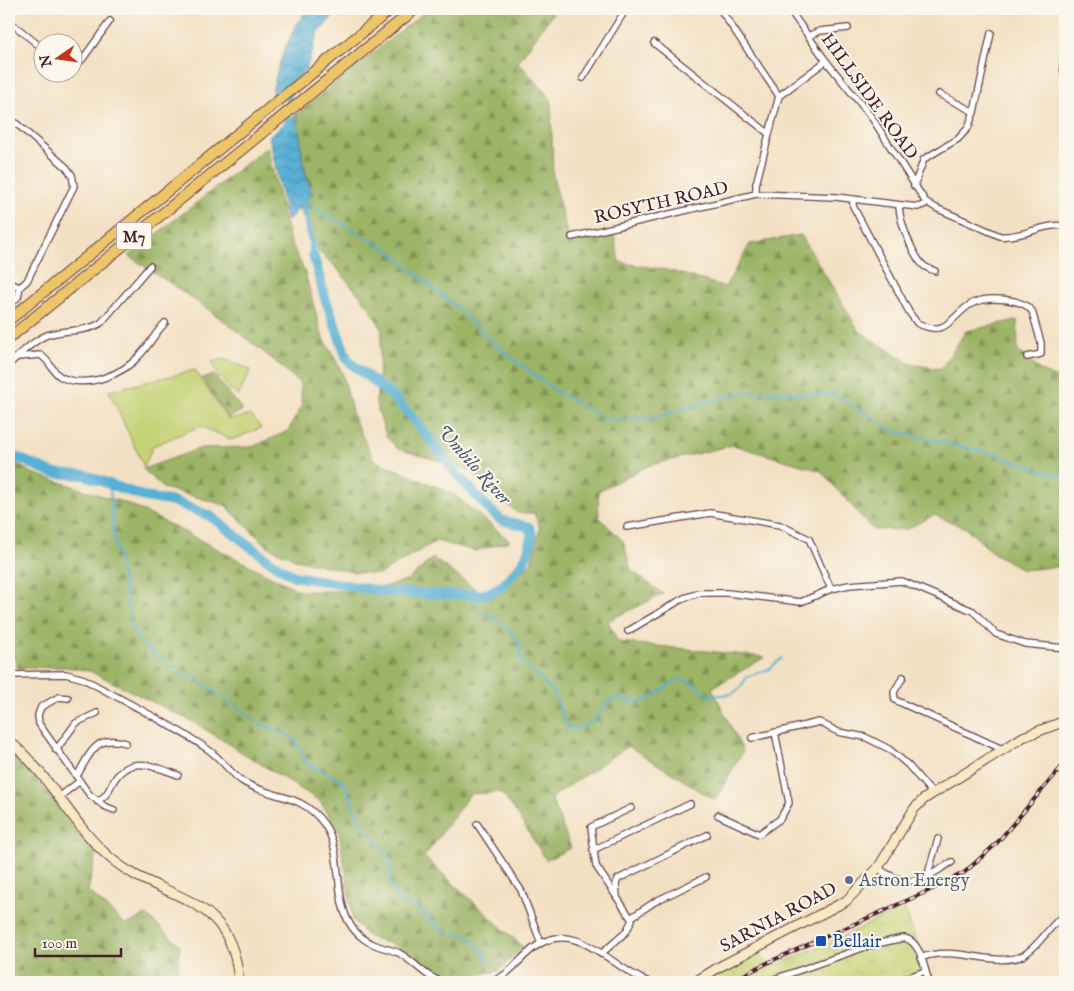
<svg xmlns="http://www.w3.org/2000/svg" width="1074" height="991" font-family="'IM FELL English',serif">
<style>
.grass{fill:#c4d274;stroke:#877850}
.forest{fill:url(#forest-firs);stroke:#726a48}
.park{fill:url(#park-crowns);stroke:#877850}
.water{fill:url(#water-waves);stroke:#506780}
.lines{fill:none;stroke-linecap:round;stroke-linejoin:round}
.stream{stroke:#57afd4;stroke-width:2}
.canal{stroke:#57afd4;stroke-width:6}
.river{stroke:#57afd4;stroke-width:10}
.street-casing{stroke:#633c42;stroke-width:8}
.secondary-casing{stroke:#633c42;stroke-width:11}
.highway-casing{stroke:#633c42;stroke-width:12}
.street{stroke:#fff;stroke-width:5.5}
.secondary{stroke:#f8e8c3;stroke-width:9}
.highway{stroke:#edc569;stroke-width:10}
.rail-casing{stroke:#4a1f2b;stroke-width:4}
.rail{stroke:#fbf7ec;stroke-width:2;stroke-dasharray:5.5;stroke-linecap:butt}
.service-dot{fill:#5c6f8a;stroke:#fbf7ec;stroke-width:2}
.transit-dot{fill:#1a4fb4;stroke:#fbf7ec;stroke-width:2}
.labels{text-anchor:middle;stroke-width:4;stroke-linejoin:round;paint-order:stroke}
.shield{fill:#fbf7ec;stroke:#7f6065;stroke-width:1}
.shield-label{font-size:16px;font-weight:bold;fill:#4a1f2b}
.street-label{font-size:18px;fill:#4a1f2b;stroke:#fbf7ec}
.service-label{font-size:18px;fill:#4e5e75;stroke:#fbf7ec;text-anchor:start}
.transit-label{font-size:18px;fill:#164399;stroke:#fbf7ec;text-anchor:start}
.water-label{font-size:19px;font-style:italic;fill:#4f596f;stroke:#fbf7ec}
</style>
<defs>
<pattern id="forest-firs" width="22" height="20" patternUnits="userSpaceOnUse" patternTransform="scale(1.25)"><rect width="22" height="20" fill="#9bb466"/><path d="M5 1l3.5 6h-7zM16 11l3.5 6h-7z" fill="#809254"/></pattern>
<pattern id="park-crowns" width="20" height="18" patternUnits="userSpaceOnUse" patternTransform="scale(1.25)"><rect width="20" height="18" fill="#c4d274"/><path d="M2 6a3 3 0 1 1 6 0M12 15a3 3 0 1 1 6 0" fill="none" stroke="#aab465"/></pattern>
<pattern id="water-waves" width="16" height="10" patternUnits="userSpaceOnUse" patternTransform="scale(1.25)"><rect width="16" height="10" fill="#57afd4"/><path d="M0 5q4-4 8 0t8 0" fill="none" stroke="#4a8eac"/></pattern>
</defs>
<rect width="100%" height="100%" fill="#fbf7ec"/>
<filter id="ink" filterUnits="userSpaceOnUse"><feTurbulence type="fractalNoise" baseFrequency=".02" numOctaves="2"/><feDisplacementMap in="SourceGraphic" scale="10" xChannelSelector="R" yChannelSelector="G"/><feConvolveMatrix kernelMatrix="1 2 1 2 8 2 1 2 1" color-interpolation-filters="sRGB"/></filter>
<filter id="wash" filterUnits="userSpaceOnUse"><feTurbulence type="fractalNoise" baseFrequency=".0096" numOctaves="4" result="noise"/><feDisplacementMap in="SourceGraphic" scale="20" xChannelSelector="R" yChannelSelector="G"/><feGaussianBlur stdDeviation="1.12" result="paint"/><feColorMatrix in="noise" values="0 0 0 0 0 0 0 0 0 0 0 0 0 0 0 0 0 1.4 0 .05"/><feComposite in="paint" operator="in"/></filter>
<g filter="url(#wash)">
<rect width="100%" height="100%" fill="#f2e0c2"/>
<g class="grass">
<polygon points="224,359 251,370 238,397 217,375 212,362"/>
<polygon points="195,370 228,420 251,415 261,428 232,440 200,426 153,446 144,467 109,391"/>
</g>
<g class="forest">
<polygon points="428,9 556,9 518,62 551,99 553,176 569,242 614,234 619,262 671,271 725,287 750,244 801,235 859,331 910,364 941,369 966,331 1017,320 1018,351 1041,371 1065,382 1065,566 1023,570 992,552 966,528 934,515 907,529 873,530 821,471 733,445 650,465 598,491 599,517 623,541 631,570 663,594 608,621 618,642 765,657 712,688 743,751 715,800 628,746 551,798 571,848 546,860 514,809 500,792 470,794 424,857 523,947 499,971 458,978 432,968 396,946 367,936 353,920 339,831 320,801 195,723 90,671 66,667 18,668 9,645 9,459 32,473 131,505 300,591 369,591 408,580 433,558 490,600 531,563 540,528 534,513 517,513 471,470 398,449 386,436 376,403 382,330 370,308 334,265 319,252 299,208 312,194 302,159 297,114"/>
<path d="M 267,147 L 289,238 L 305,273 L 322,335 L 342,372 L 354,419 L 374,460 L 453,494 L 510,541 L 475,551 L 436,541 L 380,574 L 353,572 L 295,559 L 267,546 L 225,505 L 163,488 L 143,469 L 201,448 L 252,447 L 288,431 L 302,405 L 300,383 C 248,336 189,295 129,256 Z"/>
<polygon points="214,375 243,410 228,418 202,378"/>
<polygon points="9,751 54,799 96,853 88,891 126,925 146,915 180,945 177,982 9,982"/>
</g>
<polygon class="park" points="904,907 931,982 706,982 761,953 767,968 827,944"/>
<g class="water">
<path d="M 308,9 L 340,9 L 318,33 L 305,72 L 271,97 C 278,65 287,35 308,9 Z"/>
<polygon points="297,114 304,169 312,194 287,221 269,136"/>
</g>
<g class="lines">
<g class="stream">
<polyline points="305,203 387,249 462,312 499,348 556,391 605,419 649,419 739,393 773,392 836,395 893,431 990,453 1065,478"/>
<polyline points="109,484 113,512 113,531 133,632 150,651 179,673 196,678 259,723 295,739 306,763 343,781 362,826 380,845 390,861 390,884 398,901 419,909 442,931 464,935 477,943 490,964"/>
<path d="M 475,594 L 479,607 C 489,614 512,631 518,641 C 522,647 520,654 519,660 L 536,674 L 554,693 L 566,726 L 578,729 C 584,727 590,723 595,719 C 601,713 604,703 613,699 C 621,695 628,702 635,702 C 654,702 663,686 679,679 L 690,682 L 710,696 L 732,694 L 739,689 L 747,677 L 769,669 L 782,658"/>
</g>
<g class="canal">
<polyline points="286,128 291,76"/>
<polyline points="302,194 313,254"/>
</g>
<polyline class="river" points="9,454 53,473 85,475 145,497 175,502 210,516 271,562 294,576 386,592 459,595 487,594 502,586 523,563 529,549 532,535 529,527 501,520 491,511 461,479 413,418 390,394 348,361 324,295 313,254"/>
</g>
</g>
<g filter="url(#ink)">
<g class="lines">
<g class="street-casing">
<g id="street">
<polyline points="720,9 779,96"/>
<path d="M 789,9 L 826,61 L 872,118 L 925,201 L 936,208 L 1000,236 C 1023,238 1043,223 1065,226"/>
<polyline points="9,21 42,48"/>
<polyline points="808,36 820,31 848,28"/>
<polyline points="654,43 768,133"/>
<polyline points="1065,56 1063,65 1065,78"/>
<polyline points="826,61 779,96 756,184 756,194 836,197 918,207 928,203"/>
<polyline points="72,65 82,60 110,21"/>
<polyline points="583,78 626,9"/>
<polyline points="939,94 974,112"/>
<polyline points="9,117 66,167 72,175 74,186 27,281 20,287 18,297 9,306"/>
<polyline points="914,186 924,159 958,139 968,128 974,112 991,33"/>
<path d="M 853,200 L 853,206 L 909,312 L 917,323 C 949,339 951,314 973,303 C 988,296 1022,298 1032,311 L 1041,343 L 1041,354 L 1027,357"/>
<path d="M 899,205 C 899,221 913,256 924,266 C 927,268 932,270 935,271"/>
<polyline points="572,237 756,194"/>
<polyline points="9,283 20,287"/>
<path d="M 18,357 L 40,355 C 50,360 52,372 61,377 C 86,389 122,375 139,356 C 149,346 155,333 165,323"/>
<path d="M 9,364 C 21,354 32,341 47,335 C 64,329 85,333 101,323 L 150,266"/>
<polyline points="627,527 710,513 780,525 809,539 831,589"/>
<polyline points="628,631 684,598 699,593 728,593 801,602 831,589 849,585 902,581 973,611 996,634 1025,644 1065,648"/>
<polyline points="9,660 13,675"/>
<path d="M 9,675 L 66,674 L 84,679 C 125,702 168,722 206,748 C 220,757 229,772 242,781 C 272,800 300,791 324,824 C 348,857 327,914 364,939 C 374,947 388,948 399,953 C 415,962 426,978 443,982"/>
<polyline points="903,677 894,692 895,700 1002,749"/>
<polyline points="68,698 59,697 41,707 38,715 39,724 89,794 104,806 114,810"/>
<polyline points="752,738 819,722 838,732 865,737 889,749 908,765 932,793"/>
<polyline points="56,750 76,723 97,713"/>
<path d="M 77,776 C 90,753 96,734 126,743"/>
<polyline points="59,797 80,781"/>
<path d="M 97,801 C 105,798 108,792 112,784 C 128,753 153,766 178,775"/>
<polyline points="718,815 759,834 780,819 789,803 775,732"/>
<polyline points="477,824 521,890 541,943"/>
<polyline points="593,850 690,804"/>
<path d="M 878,868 C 910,891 922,880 952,862"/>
<polyline points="927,877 938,839"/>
<polyline points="617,897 616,884 618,879 707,835"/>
<polyline points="632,917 656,901 706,877"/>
<polyline points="601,954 626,932 632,920 596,866 591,827 631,808"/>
<path d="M 921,958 C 954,944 998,969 1024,955 C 1040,945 1050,925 1065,914"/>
<path d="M 490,982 C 511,976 520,956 538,945 C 579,919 613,970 649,982"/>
<path d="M 766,982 L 871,945 L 904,938 C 921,941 924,968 929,982"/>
<polyline points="896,982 925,971"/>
</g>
</g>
<g class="secondary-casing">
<g id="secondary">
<path d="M 9,741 C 49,773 70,822 108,856 C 161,903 232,889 239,982"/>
<polyline points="695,982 719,967 846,901 878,868 914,809 924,799 1023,737 1065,721"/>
</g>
</g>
<g class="highway-casing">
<g id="highway">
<polyline points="9,320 391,9"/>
<polyline points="9,338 415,9"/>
</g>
</g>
<use href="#street" class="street"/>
<use href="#secondary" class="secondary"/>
<use href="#highway" class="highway"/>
<g class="rail-casing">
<polyline id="rail" points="730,982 769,962 935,888 965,872 996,844 1065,763"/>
</g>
<use href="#rail" class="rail"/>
</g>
</g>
<circle class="service-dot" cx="849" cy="880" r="5"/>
<rect class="transit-dot" x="815" y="935" width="12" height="12" rx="2.5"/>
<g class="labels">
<rect class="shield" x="116.5" y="222.5" width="35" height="27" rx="4"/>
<g class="shield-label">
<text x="134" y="242">M7</text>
</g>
<g class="street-label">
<text transform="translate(870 96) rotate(54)" y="6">HILLSIDE ROAD</text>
<text transform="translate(661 202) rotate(-13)" y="6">ROSYTH ROAD</text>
<text transform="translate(778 917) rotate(-28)" y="6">SARNIA ROAD</text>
</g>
<g class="service-label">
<text x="859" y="886">Astron Energy</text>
</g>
<g class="transit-label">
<text x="832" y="947">Bellair</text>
</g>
<g class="water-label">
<text transform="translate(475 464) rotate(48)" y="7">Umbilo River</text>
</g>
</g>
<rect width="1074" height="991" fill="none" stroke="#fbf7ec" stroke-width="30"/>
<g transform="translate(58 58) rotate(257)"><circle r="24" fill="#fbf7ec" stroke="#b4a19f"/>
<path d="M0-4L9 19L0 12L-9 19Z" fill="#c8321e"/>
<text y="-8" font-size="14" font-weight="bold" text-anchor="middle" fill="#4a1f2b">N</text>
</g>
<path d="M35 948v8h86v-8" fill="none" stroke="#4a1f2b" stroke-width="2.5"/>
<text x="42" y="948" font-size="15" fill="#4a1f2b" stroke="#fbf7ec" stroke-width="4" paint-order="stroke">100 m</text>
</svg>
